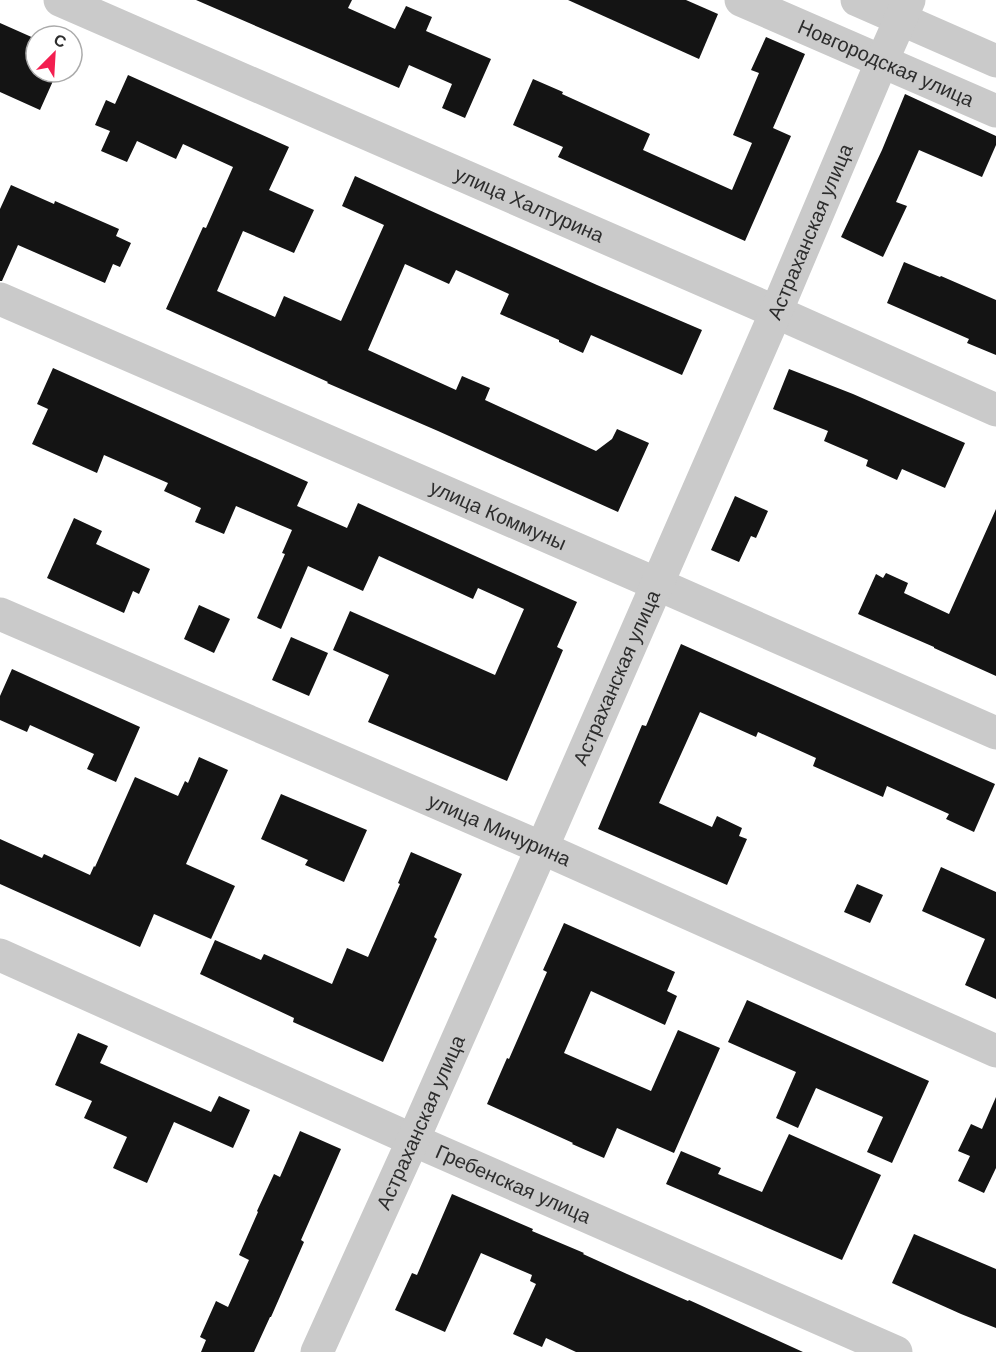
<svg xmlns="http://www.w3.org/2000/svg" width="996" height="1352" font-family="Helvetica,sans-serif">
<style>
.building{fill:#141414}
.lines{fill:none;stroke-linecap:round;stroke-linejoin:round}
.minor{stroke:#cacaca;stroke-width:33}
.labels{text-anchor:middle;stroke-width:6;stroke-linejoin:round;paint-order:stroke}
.street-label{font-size:20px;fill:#2d2d2d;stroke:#fff}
</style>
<rect width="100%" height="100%" fill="#fff"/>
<g class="building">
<polygon points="196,0 352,0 348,8 395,29 406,6 432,17 426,31 491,59 465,118 442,108 452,84 409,65 399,88"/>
<polygon points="568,0 686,0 718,14 699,59"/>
<polygon points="0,23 36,39 36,72 57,72 40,110 0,92"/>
<polygon points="766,37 805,54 773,128 791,136 745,241 558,157 563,147 513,125 533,79 563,92 562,94 650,134 643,150 732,190 752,143 733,135 759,73 751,70"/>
<polygon points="128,75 289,147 269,190 314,210 294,253 243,231 217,291 275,317 284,296 341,321 384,225 342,206 355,176 429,210 597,285 702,330 682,375 591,335 583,353 559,342 559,340 500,314 509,294 456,270 449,284 405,264 368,350 456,390 462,376 490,388 485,400 596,451 612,439 617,429 649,443 618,512 438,431 327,383 328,382 166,309 203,227 206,228 233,167 183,144 176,159 137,141 127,162 101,151 110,131 95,125 106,100 115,104"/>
<polygon points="905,94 996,136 996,145 982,177 919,150 896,202 907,206 883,257 841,237 882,150"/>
<polygon points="11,185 54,204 55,201 119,229 116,236 131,243 120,267 113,264 105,283 18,245 2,281 0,281 0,209"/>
<polygon points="904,262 940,277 941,276 996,300 996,355 967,343 969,339 887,303"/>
<polygon points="53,368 308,482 297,506 347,528 358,503 577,602 557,647 563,650 507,781 368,722 389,675 333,650 350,611 495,675 524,609 478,588 473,599 379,556 363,591 308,566 281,629 257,618 285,554 282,553 292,530 236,506 224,534 195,522 201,508 164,491 168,483 104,455 97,473 32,444 48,409 37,404"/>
<polygon points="789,369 853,394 965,443 945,488 902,469 897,480 866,466 868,460 824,441 828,431 773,409"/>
<polygon points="735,496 768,511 756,538 751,536 739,562 711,550"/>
<polygon points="996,509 996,676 934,648 934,647 858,614 876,574 883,578 886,573 908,583 904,593 949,614"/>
<polygon points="74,518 102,531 96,544 150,569 139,594 133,591 124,613 47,578"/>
<polygon points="199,605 230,619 214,653 184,639"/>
<polygon points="291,637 328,653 309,696 272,680"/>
<polygon points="681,644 995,784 974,832 946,819 949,814 887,786 883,797 813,766 816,758 758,732 756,737 700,712 659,803 712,827 717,816 742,828 739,836 747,839 727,885 598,829 642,725 646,726"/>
<polygon points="12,669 140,727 116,782 87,769 94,754 30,725 27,732 0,720 0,696"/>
<polygon points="199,757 228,770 186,864 235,886 211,939 154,914 140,947 0,884 0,839 42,858 44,854 90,875 94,866 95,867 135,777 178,796 185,781 188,783"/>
<polygon points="281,794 367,830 344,882 305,865 308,860 261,839"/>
<polygon points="411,852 462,874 434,937 437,939 383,1062 293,1022 294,1018 200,974 215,940 261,960 264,954 332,984 347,948 368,957 400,884 398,883"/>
<polygon points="941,867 996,892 996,999 965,985 985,939 922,911"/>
<polygon points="857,884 883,895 870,923 844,912"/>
<polygon points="564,923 675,972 667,991 677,996 665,1025 591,991 564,1053 651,1091 678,1030 720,1048 674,1153 617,1128 604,1158 572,1144 573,1143 487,1104 507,1058 509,1059 547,972 543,970"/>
<polygon points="747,1000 929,1081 892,1163 867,1152 883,1117 816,1088 798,1128 776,1118 796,1072 728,1042"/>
<polygon points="78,1033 108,1046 100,1063 211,1112 219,1096 250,1110 233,1148 174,1122 147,1183 113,1168 127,1137 84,1118 92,1101 55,1085"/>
<polygon points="996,1097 996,1168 984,1193 958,1181 970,1156 958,1151 971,1124 982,1129"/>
<polygon points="300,1131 341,1149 301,1240 304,1242 271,1317 270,1317 254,1352 201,1352 206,1340 200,1337 216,1301 228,1307 249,1260 239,1255 258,1212 257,1211 274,1174 280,1177"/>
<polygon points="789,1134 881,1175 842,1260 666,1184 681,1151 721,1168 718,1174 762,1192"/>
<polygon points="452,1194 533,1229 532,1231 584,1253 583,1254 627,1274 688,1301 689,1300 803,1352 576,1352 546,1338 542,1347 513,1334 536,1284 530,1281 532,1275 481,1253 445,1332 395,1310 412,1273 417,1275"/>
<polygon points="914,1234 996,1269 996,1328 961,1314 892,1283"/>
</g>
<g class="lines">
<g class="minor">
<path id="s1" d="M 60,0 L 776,312 L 996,410"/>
<path id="s2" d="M 741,0 L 996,111"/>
<polyline points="857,0 996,61"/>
<path id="s3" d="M 0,299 L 657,584 L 996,733"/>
<path id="s4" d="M 0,614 L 542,848 L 996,1051"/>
<path id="s5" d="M 0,955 L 413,1140 L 896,1352"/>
<path id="s6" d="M 317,1352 L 413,1140 L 542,848 L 776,312 L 882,61 L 909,0"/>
</g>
</g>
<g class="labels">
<g class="street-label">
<text dy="7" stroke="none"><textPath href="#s2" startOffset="158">Новгородская улица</textPath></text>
<text dy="7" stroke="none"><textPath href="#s1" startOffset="512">улица Халтурина</textPath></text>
<text dy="7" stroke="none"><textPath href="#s6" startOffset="1224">Астраханская улица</textPath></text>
<text dy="7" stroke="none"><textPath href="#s3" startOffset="543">улица Коммуны</textPath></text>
<text dy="7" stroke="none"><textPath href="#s6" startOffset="738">Астраханская улица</textPath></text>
<text dy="7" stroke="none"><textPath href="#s4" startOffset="544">улица Мичурина</textPath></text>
<text dy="7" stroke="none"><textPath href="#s6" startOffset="252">Астраханская улица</textPath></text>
<text dy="7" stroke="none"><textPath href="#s5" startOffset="562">Гребенская улица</textPath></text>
</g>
</g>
<g transform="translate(54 54) rotate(24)"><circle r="28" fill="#ffffff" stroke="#ababab" stroke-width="1.5"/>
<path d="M0-4.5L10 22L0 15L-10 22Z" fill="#f31f50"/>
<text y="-9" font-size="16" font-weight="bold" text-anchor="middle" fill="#2d2d2d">С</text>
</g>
</svg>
